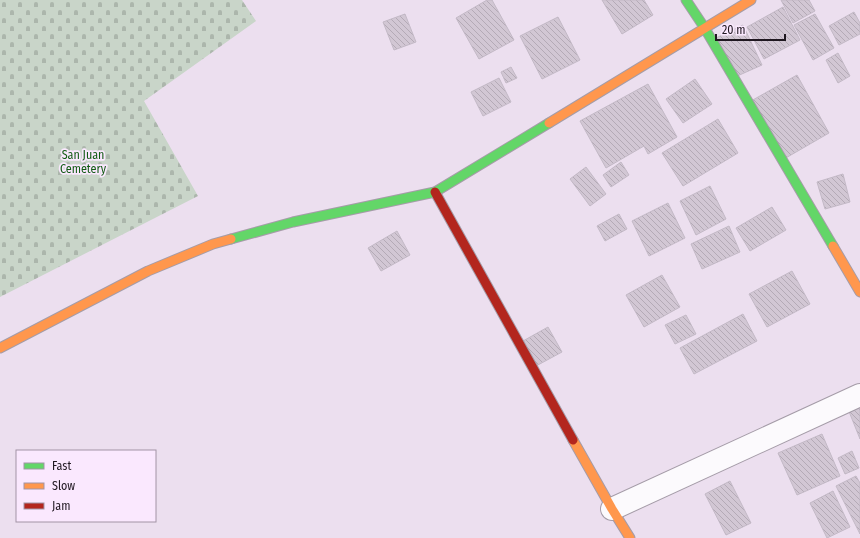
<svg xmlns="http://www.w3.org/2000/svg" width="860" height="538" font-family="'Fira Sans Condensed',sans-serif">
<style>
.cemetery{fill:url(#cemetery-stones)}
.building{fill:url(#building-back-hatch);stroke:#c3b9c6}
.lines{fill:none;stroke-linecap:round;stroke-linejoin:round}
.street-casing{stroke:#a59ca8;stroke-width:24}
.fast-casing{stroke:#a59ca8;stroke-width:11}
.slow-casing{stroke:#a59ca8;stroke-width:11}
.jam-casing{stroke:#a59ca8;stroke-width:11}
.street{stroke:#fcfafd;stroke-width:22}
.fast{stroke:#63d668;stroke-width:9}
.slow{stroke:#ff974d;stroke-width:9}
.jam{stroke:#b3261e;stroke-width:9}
.labels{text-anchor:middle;stroke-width:3.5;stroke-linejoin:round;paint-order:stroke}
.park-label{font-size:12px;fill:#125c14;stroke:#fae8fe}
</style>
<defs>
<pattern id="cemetery-stones" width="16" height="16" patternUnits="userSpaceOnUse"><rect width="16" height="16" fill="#c9d5c9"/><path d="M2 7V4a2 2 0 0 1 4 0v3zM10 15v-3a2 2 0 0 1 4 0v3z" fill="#acb6ac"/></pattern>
<pattern id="building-back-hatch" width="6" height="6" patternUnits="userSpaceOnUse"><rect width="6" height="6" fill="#d2c7d4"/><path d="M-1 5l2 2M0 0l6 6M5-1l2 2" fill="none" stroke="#b4aab6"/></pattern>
</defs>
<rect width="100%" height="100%" fill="#ecdfef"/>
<polygon class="cemetery" points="0,0 242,0 256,21 144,101 198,196 0,297"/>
<g class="building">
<polygon points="487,0 492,0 514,40 479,59 456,18"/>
<polygon points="602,0 644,0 653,15 622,34"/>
<polygon points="781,0 809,0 815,11 793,23"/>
<polygon points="783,7 800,40 764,59 747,27"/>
<polygon points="854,12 860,23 860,34 839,45 829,26"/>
<polygon points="405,14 416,42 394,50 383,22"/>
<polygon points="815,14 834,48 813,60 794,25"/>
<polygon points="558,17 580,60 542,79 520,36"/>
<polygon points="743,25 762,65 735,77 716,38"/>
<polygon points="838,53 850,76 838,83 826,60"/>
<polygon points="511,67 517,78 506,83 501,72"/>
<polygon points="797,75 829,133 784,159 751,101"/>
<polygon points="499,78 511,102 483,116 471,92"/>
<polygon points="695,79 712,104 683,123 666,99"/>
<polygon points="648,84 677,137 648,154 644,146 606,168 580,121"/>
<polygon points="718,119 738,153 683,186 662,153"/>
<polygon points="621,162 629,175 611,187 603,175"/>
<polygon points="586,167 606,194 590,206 570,179"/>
<polygon points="843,174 850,202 825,209 817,182"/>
<polygon points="710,186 726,219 696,235 680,201"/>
<polygon points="668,203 685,238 649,256 632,221"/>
<polygon points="772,207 786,230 750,251 736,228"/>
<polygon points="619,214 627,229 605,241 597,226"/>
<polygon points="729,226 740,252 702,269 691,244"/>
<polygon points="397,231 410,255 381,271 368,248"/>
<polygon points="792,271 810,304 767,327 749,294"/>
<polygon points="662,275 680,307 644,327 626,295"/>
<polygon points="743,314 757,341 694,374 680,348"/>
<polygon points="686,315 696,334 675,344 665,325"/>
<polygon points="548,327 562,352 536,366 523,341"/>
<polygon points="860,404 860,439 848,409"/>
<polygon points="822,434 840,476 797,495 778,453"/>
<polygon points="852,451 859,468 845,474 838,458"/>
<polygon points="856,476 860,483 860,534 836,486"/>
<polygon points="730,481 751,523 726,535 705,494"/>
<polygon points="833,491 850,527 827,538 810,503"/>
</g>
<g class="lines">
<g class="street-casing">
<polyline id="street" points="612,509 860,395"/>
</g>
<g class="fast-casing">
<g id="fast">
<polyline points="686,0 704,27 833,246"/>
<polyline points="231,239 293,222 435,192 549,123"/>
</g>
</g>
<g class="slow-casing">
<g id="slow">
<polyline points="549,123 751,0"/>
<polyline points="833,246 860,292"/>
<polyline points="0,348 148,271 213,244 231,239"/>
<polyline points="573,440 612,509 630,538"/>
</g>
</g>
<g class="jam-casing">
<polyline id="jam" points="435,192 573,440"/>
</g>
<use href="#street" class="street"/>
<use href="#fast" class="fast"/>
<use href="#slow" class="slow"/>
<use href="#jam" class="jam"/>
</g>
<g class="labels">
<g class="park-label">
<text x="83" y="159">San Juan<tspan x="83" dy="14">Cemetery</tspan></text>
</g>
</g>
<rect x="16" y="450" width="140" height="72" fill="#fae8fe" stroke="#a294a5"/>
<rect x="24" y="463" width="20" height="6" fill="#63d668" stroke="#a294a5"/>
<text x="52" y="470" font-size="12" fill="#1f1720">Fast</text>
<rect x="24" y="483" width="20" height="6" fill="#ff974d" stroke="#a294a5"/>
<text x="52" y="490" font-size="12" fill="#1f1720">Slow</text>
<rect x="24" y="503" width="20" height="6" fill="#b3261e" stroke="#a294a5"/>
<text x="52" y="510" font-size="12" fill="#1f1720">Jam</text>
<path d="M716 34v6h69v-6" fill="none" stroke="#1f1720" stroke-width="2"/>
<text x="722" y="34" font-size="12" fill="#1f1720" stroke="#fae8fe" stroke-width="3" paint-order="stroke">20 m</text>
</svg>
